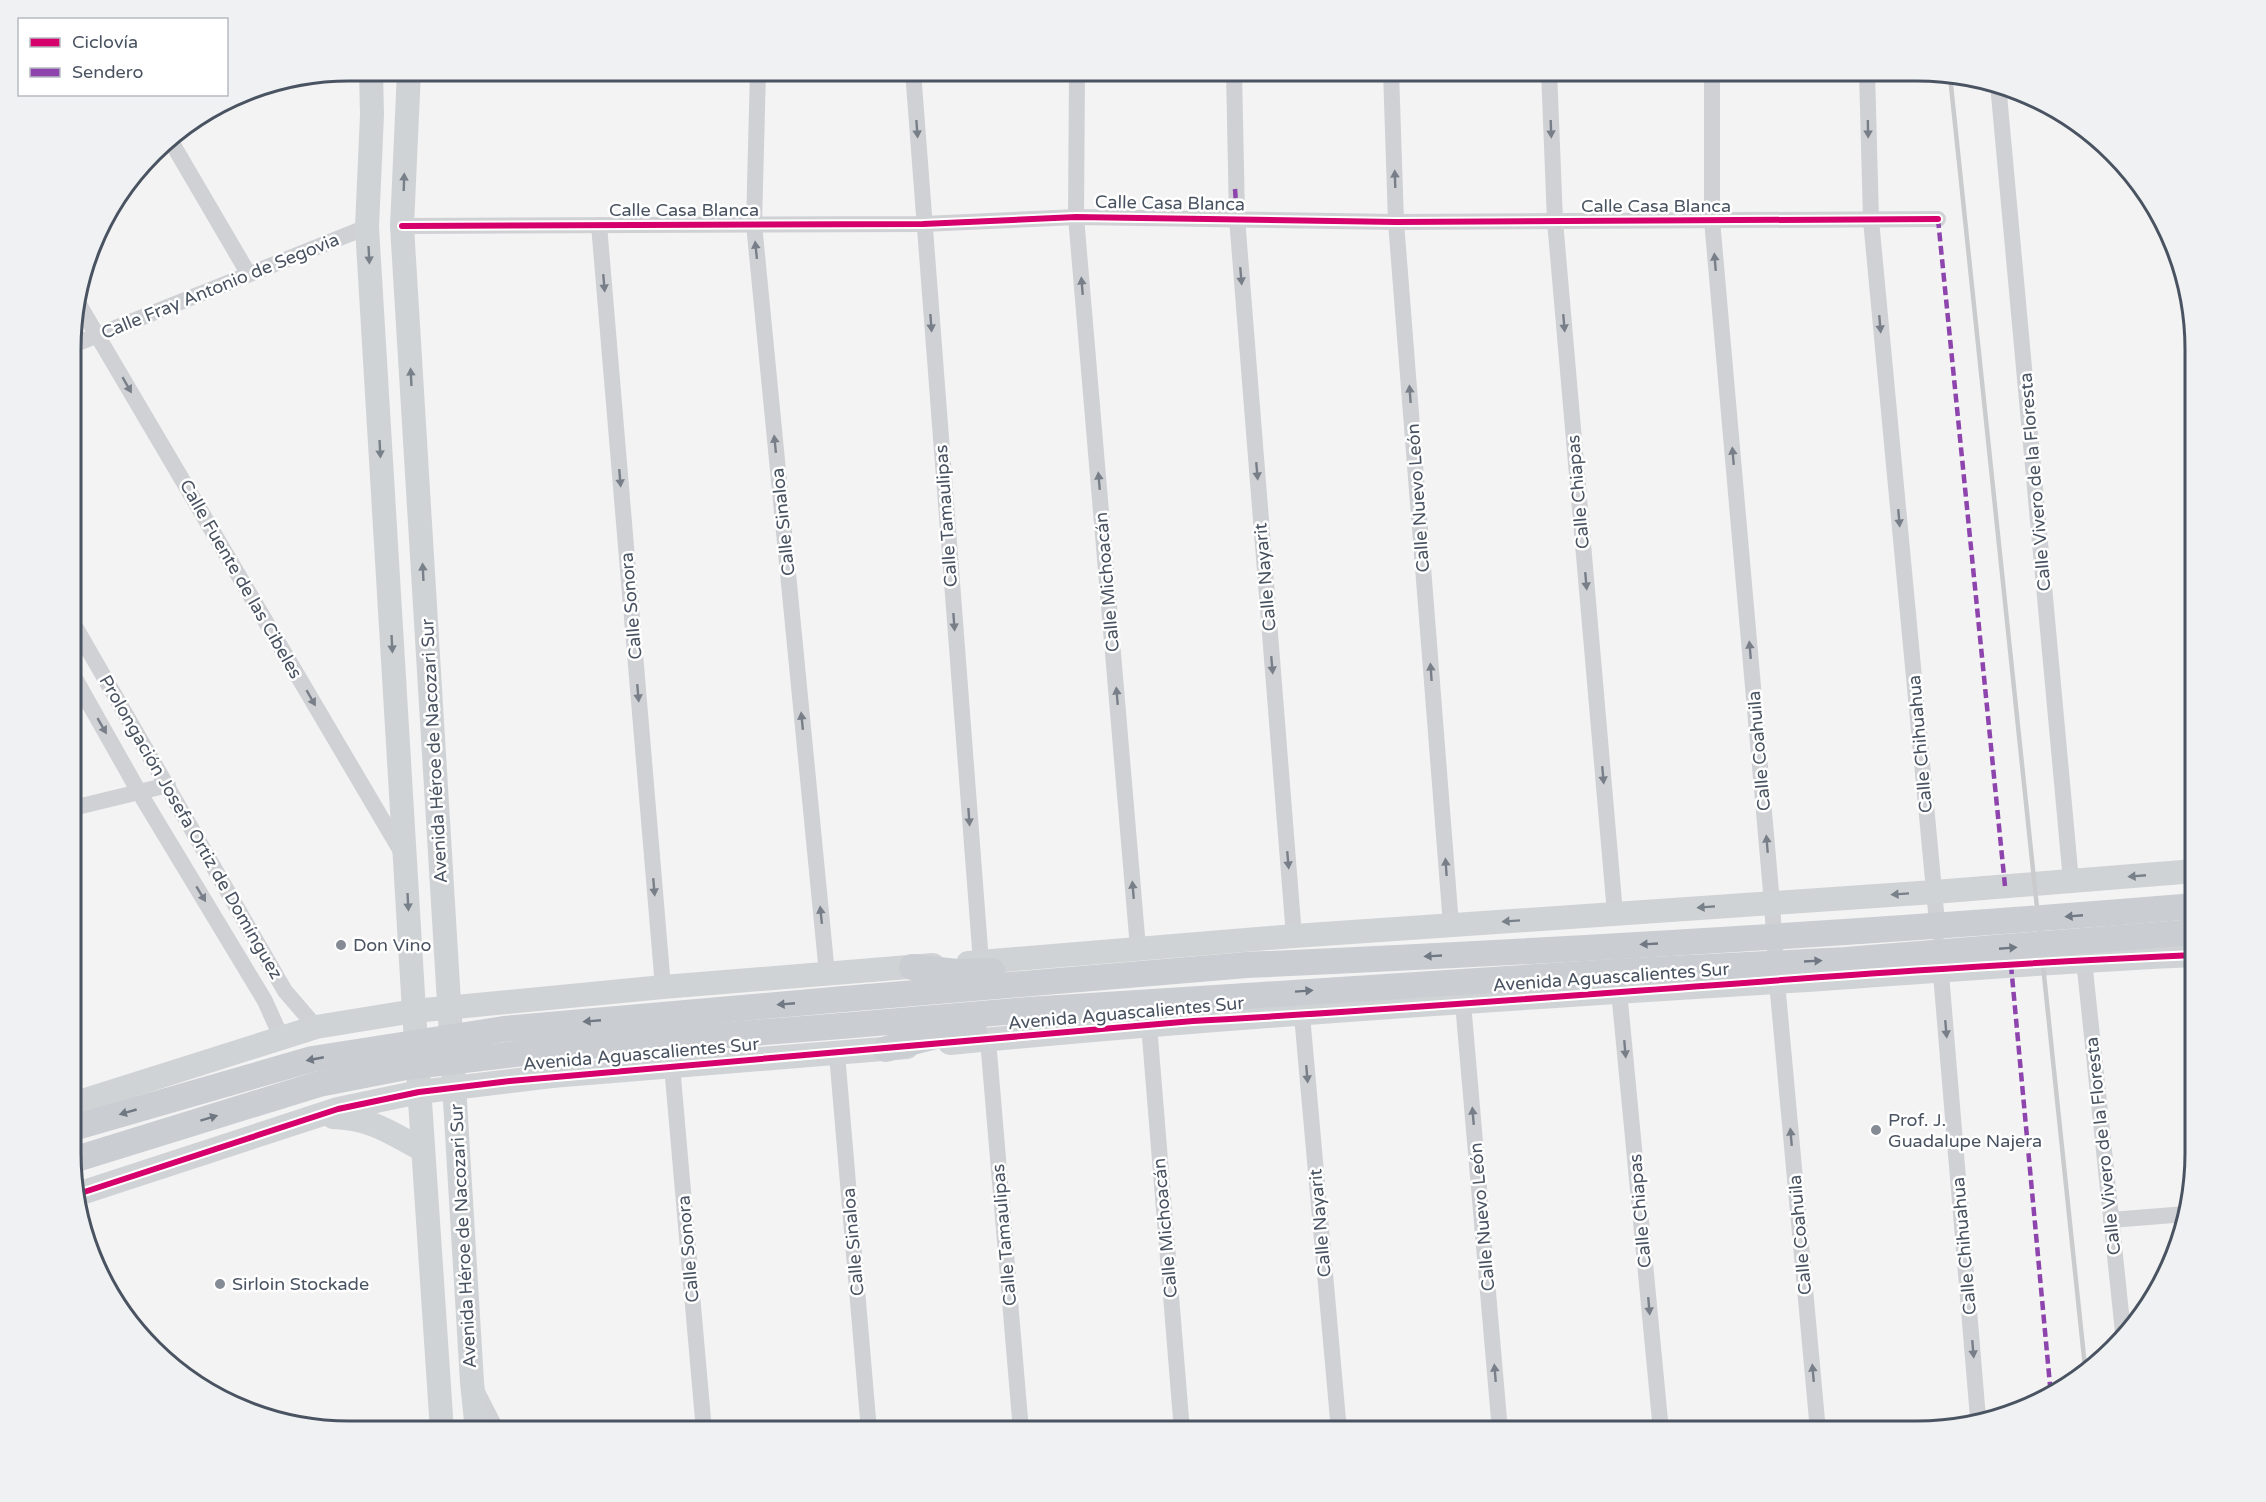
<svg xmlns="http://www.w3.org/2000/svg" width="2266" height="1502" font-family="'Varela Round',sans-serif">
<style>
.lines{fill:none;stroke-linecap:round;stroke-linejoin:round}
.street{stroke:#cfd1d4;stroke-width:16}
.secondary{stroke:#d0d3d5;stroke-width:24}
.primary{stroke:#caced2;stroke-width:26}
.rail{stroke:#cacbcd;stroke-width:4.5}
.primary-bridge{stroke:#caced2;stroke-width:26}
.quiet{stroke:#8e44ad;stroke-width:4.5;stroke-dasharray:9 4.5;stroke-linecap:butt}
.cycleway-casing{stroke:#fff;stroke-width:10}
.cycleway{stroke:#d6006c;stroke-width:6}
.oneway{fill:#787f89}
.oneway2{fill:#78808a}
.oneway3{fill:#707883}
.poi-dot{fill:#858b94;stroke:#fff;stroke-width:2}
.labels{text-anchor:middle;stroke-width:5;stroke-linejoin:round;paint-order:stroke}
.street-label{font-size:18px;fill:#495361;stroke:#fff}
.poi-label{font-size:18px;fill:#495361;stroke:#fff;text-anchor:start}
.rim{fill:none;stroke:#495361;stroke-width:3}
</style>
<rect width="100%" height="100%" fill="#f4f3f3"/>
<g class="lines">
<g class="street">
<polyline points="758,71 754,224 827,974"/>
<polyline points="913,71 981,962"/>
<polyline points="1077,71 1076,217 1138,948"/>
<polyline points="1234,71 1237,218 1294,936"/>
<polyline points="1391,71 1396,222 1451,925"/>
<polyline points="1549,71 1555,221 1615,913"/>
<polyline points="1712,71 1712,220 1772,903 1777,982 1818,1431"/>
<polyline points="1867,71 1871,220 1938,933"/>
<polyline points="1998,84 2071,881"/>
<polyline points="169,138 248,273"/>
<polyline points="599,225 663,987"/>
<polyline points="402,226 923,224 1076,217 1396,222 1938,219"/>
<polyline points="77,301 402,853"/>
<polyline points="73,345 367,227"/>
<polyline points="73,623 285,991 316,1027"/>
<polyline points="73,675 139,792 265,1001 282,1039"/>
<polyline points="73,808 168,785"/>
<polyline points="2084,960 2123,1332"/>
<polyline points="1940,962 1978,1418"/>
<polyline points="1619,991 1661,1431"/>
<polyline points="1463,1003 1500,1431"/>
<polyline points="1302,1015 1339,1431"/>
<polyline points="1149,1025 1182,1431"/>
<polyline points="988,1040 1021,1431"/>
<polyline points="837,1054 869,1431"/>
<polyline points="672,1066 704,1431"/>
<polyline points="2111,1220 2186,1214"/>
<polyline points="477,1392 497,1431"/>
</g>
<g class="secondary">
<polyline points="371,71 372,115 367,227 414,1011 442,1431"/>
<polyline points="409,71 402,226 472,1382 477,1431"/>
<polyline points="968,963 1294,936 1934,892 2195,871"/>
<path d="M 950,1043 C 1225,1017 1500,999 1776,982 C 1916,973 2055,961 2195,955"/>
<polyline points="73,1104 316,1027 414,1011 663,987 933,965"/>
<path d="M 333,1117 C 371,1118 391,1133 423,1150"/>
<polyline points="75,1195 338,1109 419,1092 552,1076 907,1047"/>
</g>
<g class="primary">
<polyline points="912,967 957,972 992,971"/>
<polyline points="844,999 1247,965"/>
<polyline points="841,1026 1028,1010 1246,996"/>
<polyline points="886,1049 936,1036 974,1031"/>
</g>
<polyline class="rail" points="1950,76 2085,1367"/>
<g class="primary-bridge">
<path d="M 1247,965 C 1563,951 1879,932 2195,906"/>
<polyline points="1246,996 1614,972 1845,960 2195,932"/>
<polyline points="73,1128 312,1059 504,1029 844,999"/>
<polyline points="73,1160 319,1084 406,1067 565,1048 841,1026"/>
</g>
<g class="quiet">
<polyline points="1235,189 1237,218"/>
<polyline points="1938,219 2005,886"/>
<polyline points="2011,965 2051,1396"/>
</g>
<g class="cycleway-casing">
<g id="cycleway">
<polyline points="402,226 923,224 1076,217 1396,222 1938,219"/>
<path d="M 75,1195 L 338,1109 L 419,1092 L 510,1081 L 1193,1021 C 1527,1003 1860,969 2195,955"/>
</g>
</g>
<use href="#cycleway" class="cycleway"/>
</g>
<defs><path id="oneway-solid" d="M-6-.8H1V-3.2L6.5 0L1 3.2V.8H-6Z" transform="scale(1.5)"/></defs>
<g class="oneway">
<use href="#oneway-solid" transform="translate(917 129) rotate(86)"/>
<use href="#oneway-solid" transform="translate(1551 129) rotate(88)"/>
<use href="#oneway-solid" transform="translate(1868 129) rotate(89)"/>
<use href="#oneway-solid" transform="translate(1395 179) rotate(-92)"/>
<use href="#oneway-solid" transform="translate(756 250) rotate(-96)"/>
<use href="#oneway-solid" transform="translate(1715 262) rotate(-95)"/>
<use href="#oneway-solid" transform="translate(1241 276) rotate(85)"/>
<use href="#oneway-solid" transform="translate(604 283) rotate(85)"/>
<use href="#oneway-solid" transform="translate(1082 286) rotate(-95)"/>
<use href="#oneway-solid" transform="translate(931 323) rotate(86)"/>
<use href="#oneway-solid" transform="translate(1564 323) rotate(85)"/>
<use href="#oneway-solid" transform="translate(1880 324) rotate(85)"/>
<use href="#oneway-solid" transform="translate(127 385) rotate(60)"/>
<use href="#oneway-solid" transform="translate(1410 394) rotate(-94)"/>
<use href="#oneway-solid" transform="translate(775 444) rotate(-96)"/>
<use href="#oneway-solid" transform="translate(1733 456) rotate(-95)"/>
<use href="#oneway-solid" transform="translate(1257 471) rotate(85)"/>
<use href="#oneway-solid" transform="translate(620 478) rotate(85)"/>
<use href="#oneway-solid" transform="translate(1099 481) rotate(-95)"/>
<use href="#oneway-solid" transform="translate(1899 518) rotate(85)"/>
<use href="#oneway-solid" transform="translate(1586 581) rotate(85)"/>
<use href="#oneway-solid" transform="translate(954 622) rotate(86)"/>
<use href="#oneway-solid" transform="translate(1750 650) rotate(-95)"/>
<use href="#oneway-solid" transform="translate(1272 665) rotate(85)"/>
<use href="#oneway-solid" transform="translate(1431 672) rotate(-94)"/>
<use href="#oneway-solid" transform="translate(638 693) rotate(85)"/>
<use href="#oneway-solid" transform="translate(1117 696) rotate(-95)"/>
<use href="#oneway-solid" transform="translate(311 698) rotate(60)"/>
<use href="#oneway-solid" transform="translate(802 721) rotate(-96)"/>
<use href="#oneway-solid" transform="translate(102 726) rotate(60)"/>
<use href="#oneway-solid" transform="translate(1603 775) rotate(85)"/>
<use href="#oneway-solid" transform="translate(969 817) rotate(86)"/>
<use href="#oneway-solid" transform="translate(1767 844) rotate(-95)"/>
<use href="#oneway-solid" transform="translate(1288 860) rotate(85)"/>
<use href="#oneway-solid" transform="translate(1446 867) rotate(-94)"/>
<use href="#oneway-solid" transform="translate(654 887) rotate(85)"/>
<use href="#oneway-solid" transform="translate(1133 890) rotate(-95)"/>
<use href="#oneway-solid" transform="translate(201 894) rotate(59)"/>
<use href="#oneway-solid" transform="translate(821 915) rotate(-96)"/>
<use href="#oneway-solid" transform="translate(1946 1029) rotate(85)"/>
<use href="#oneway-solid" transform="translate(1625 1049) rotate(85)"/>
<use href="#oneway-solid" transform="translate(1307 1074) rotate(85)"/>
<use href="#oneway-solid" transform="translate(1473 1116) rotate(-95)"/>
<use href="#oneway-solid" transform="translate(1791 1137) rotate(-95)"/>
<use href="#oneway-solid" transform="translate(1649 1306) rotate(85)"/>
<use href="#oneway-solid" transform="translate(1973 1349) rotate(85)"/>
<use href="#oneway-solid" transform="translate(1495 1373) rotate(-95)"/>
<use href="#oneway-solid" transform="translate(1813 1373) rotate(-95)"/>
</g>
<g class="oneway2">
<use href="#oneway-solid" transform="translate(404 182) rotate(-88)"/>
<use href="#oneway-solid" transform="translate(369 255) rotate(87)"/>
<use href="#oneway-solid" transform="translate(411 377) rotate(-93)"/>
<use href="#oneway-solid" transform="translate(380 449) rotate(87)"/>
<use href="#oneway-solid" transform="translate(423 572) rotate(-93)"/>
<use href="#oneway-solid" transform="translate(392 644) rotate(87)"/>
<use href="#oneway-solid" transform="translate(2137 876) rotate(175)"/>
<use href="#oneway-solid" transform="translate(1900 894) rotate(176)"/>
<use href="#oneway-solid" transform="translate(408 902) rotate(87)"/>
<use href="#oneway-solid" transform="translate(1706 907) rotate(176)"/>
<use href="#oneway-solid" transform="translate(1511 921) rotate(176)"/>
</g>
<g class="oneway3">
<use href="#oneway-solid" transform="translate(2074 916) rotate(175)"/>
<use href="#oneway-solid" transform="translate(1649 944) rotate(177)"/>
<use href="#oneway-solid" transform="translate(2008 948) rotate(-5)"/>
<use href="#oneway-solid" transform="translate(1433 956) rotate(177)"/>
<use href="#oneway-solid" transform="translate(1813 961) rotate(-3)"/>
<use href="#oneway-solid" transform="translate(1304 991) rotate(-4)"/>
<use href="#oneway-solid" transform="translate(786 1004) rotate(175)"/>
<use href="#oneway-solid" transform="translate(592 1021) rotate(175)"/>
<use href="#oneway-solid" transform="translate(315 1059) rotate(169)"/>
<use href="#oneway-solid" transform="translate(128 1112) rotate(164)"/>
<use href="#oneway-solid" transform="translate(209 1118) rotate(-17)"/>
</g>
<g class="poi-dot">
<circle cx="341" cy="945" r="6"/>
<circle cx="1876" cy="1130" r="6"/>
<circle cx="220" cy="1284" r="6"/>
</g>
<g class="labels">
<g class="street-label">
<text transform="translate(1170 203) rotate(1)" y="6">Calle Casa Blanca</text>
<text x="1656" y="212">Calle Casa Blanca</text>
<text x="684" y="216">Calle Casa Blanca</text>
<text transform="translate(220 286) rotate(-22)" y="6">Calle Fray Antonio de Segovia</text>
<text transform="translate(2035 482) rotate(-95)" y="6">Calle Vivero de la Floresta</text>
<text transform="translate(1578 492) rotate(-95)" y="6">Calle Chiapas</text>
<text transform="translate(1418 498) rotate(-94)" y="6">Calle Nuevo León</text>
<text transform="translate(946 516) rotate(-94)" y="6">Calle Tamaulipas</text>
<text transform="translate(783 522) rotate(-96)" y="6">Calle Sinaloa</text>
<text transform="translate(1265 577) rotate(-95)" y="6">Calle Nayarit</text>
<text transform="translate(241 579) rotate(60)" y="6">Calle Fuente de las Cibeles</text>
<text transform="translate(1107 582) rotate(-95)" y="6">Calle Michoacán</text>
<text transform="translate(631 606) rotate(-95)" y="6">Calle Sonora</text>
<text transform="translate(1920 744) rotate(-95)" y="6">Calle Chihuahua</text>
<text transform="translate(434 751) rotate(-93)" y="6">Avenida Héroe de Nacozari Sur</text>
<text transform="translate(1759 751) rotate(-95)" y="6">Calle Coahuila</text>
<text transform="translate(191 827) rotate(60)" y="6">Prolongación Josefa Ortiz de Domínguez</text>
<text transform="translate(1611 977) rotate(-4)" y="6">Avenida Aguascalientes Sur</text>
<text transform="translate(1126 1013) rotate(-5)" y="6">Avenida Aguascalientes Sur</text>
<text transform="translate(641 1054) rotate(-5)" y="6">Avenida Aguascalientes Sur</text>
<text transform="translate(2103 1146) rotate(-96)" y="6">Calle Vivero de la Floresta</text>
<text transform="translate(1640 1211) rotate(-95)" y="6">Calle Chiapas</text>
<text transform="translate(1482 1217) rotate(-95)" y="6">Calle Nuevo León</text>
<text transform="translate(1320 1223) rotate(-95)" y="6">Calle Nayarit</text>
<text transform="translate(1165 1228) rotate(-95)" y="6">Calle Michoacán</text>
<text transform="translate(1004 1235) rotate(-95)" y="6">Calle Tamaulipas</text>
<text transform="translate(1800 1235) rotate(-95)" y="6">Calle Coahuila</text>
<text transform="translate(463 1236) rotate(-93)" y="6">Avenida Héroe de Nacozari Sur</text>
<text transform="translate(853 1242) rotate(-95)" y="6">Calle Sinaloa</text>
<text transform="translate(1964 1246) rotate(-95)" y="6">Calle Chihuahua</text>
<text transform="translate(688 1249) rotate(-95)" y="6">Calle Sonora</text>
</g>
<g class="poi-label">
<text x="353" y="951">Don Vino</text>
<text x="1888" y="1126">Prof. J.<tspan x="1888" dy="21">Guadalupe Najera</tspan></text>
<text x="232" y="1290">Sirloin Stockade</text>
</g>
</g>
<path d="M0 0H2266V1502H0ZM349 81H1917A268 268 0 0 1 2185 349V1153A268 268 0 0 1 1917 1421H349A268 268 0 0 1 81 1153V349A268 268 0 0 1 349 81Z" fill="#f0f1f2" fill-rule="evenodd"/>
<path class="rim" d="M349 81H1917A268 268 0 0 1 2185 349V1153A268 268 0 0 1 1917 1421H349A268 268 0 0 1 81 1153V349A268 268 0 0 1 349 81Z"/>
<rect x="18" y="18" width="210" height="78" fill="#ffffff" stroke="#b6bac0" stroke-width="1.5"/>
<rect x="30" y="38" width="30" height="9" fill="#d6006c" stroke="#b6bac0" stroke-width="1.5"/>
<text x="72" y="48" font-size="18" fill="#495361">Ciclovía</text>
<rect x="30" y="68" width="30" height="9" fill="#8e44ad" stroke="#b6bac0" stroke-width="1.5"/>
<text x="72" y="78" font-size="18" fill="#495361">Sendero</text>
</svg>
